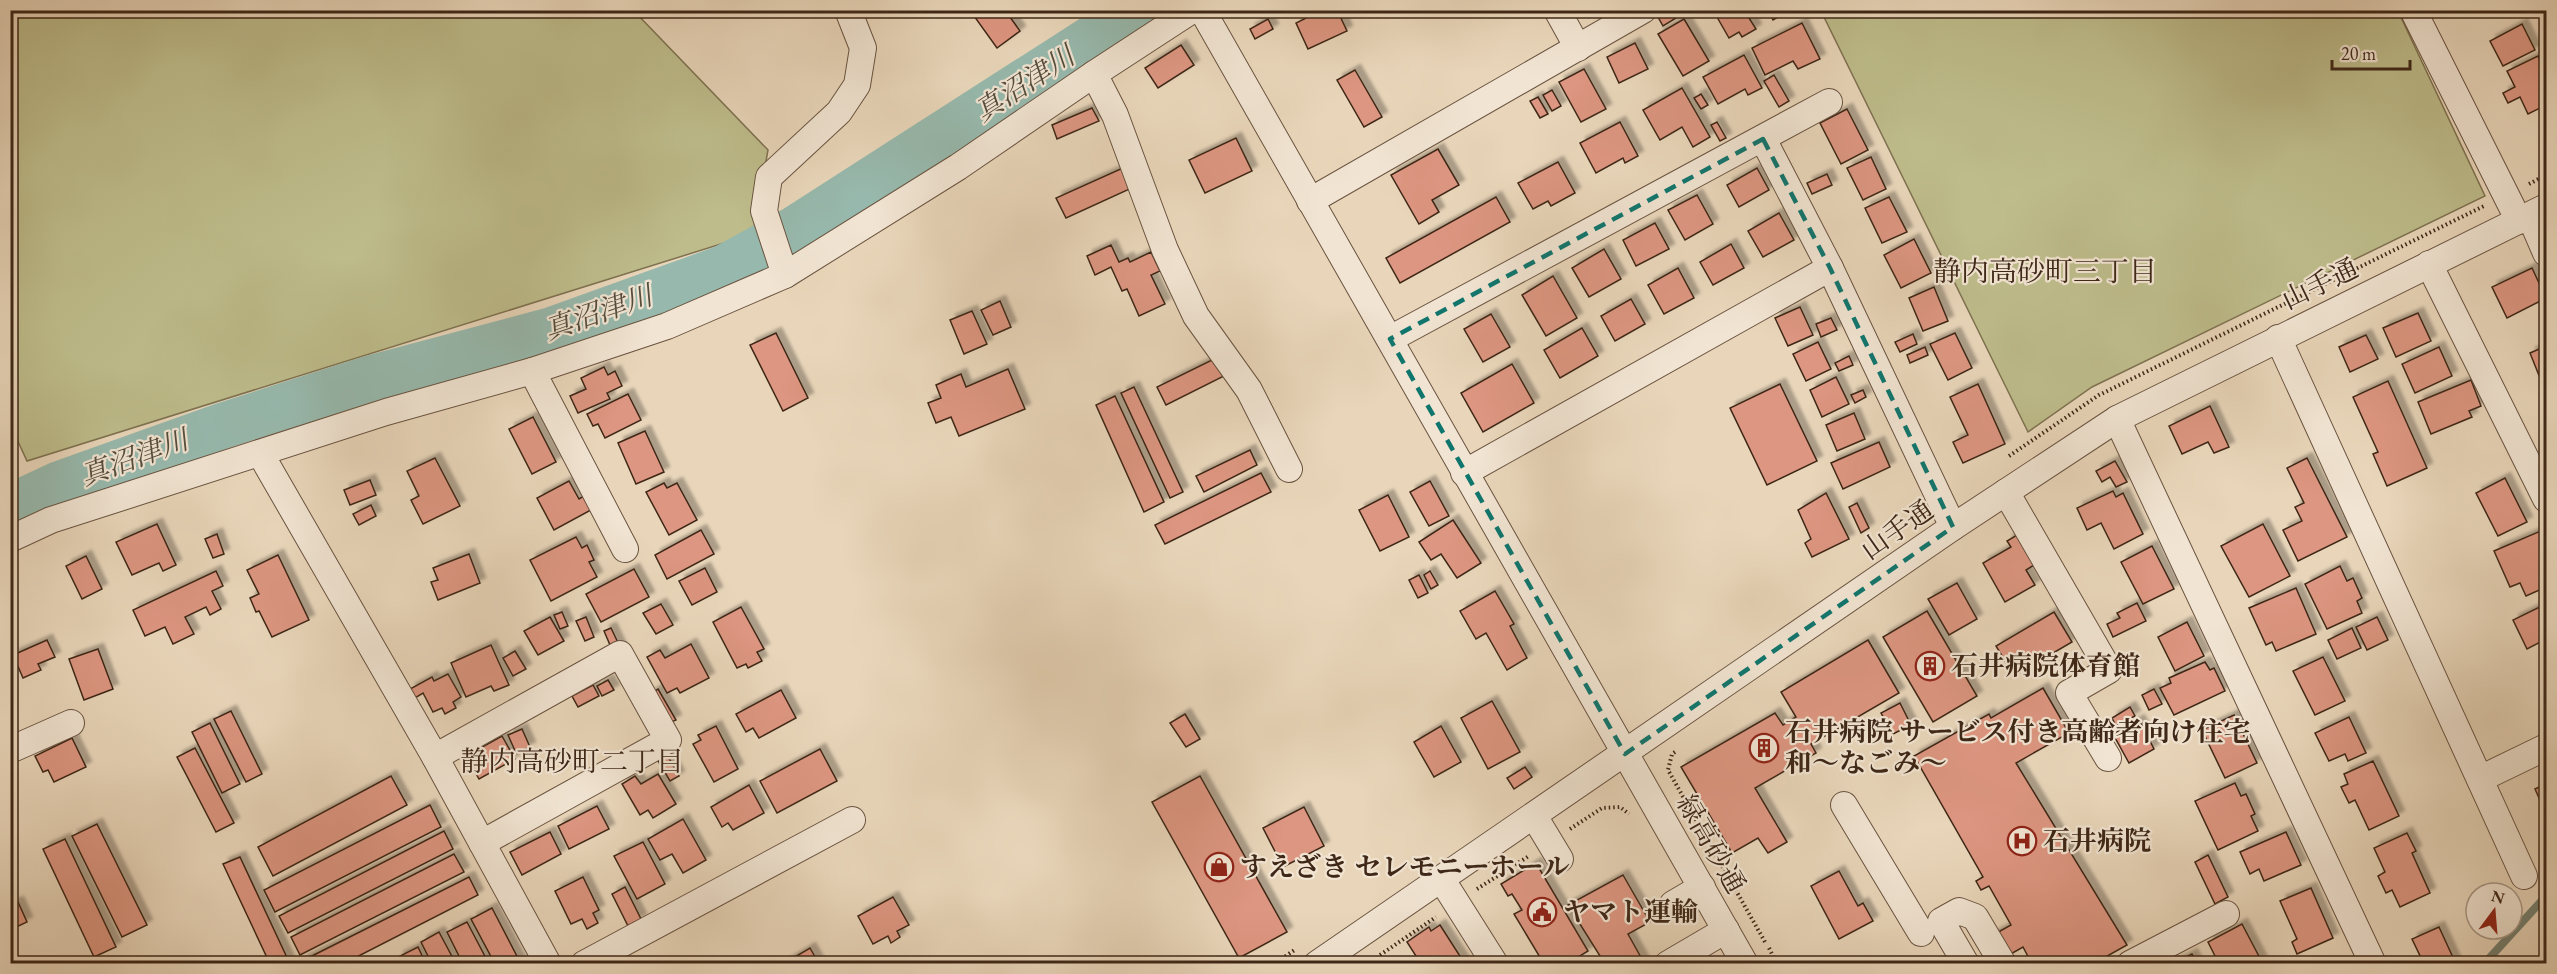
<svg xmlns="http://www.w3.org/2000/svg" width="2557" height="974" font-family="'EB Garamond','Noto Serif JP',serif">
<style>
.green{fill:#bebc8b;stroke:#7e7251;stroke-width:1.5}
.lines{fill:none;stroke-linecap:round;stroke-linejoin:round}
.stream{stroke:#737f71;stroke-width:8}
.river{stroke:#97b9ad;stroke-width:46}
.building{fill:#dd9681;stroke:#3e2717;stroke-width:1.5;filter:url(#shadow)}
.minor-casing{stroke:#695340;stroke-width:28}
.path{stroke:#3e2717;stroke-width:4;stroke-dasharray:1.5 3;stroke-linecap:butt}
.minor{stroke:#f1e4d2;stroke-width:26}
.marked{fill:none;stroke:#0f766e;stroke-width:4.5;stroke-dasharray:12 8;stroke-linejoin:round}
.labels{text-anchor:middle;stroke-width:4.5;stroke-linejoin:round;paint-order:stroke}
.street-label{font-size:27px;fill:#3e2717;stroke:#f1e4d2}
.poi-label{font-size:27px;font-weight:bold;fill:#3e2717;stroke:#f1e4d2;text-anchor:start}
.water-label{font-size:28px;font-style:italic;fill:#544c3c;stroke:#f1e4d2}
.neighbourhood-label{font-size:28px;fill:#3e2717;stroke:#f1e4d2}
</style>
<defs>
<filter id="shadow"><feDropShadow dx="5.5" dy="-5.5" stdDeviation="1.5" flood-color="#0004"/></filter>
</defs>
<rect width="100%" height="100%" fill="#e9d6ba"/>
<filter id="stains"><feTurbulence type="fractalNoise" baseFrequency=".00333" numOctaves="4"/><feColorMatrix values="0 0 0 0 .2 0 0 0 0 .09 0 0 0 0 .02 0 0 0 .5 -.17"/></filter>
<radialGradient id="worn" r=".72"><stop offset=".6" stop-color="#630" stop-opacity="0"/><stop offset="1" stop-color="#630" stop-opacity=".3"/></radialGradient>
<g class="green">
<polygon points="10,11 634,11 768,150 753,234 27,461 10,424"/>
<polygon points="1821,11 2398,11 2485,196 2092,387 2028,432"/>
</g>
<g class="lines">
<polyline class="stream" points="2484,964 2546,896"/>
<polyline class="river" points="10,507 57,485 222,426 372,378 552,330 724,268 793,230 1136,10"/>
</g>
<g class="building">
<polygon points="982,10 1005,10 1020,31 997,48 974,16"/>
<polygon points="1322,10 1337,10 1347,31 1308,49 1296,23"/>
<polygon points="1670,10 1679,10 1681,15 1663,26 1658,17"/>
<polygon points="1713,10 1744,10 1756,29 1742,37 1739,32 1729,38"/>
<polygon points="1768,10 1790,10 1773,20"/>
<polygon points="1268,19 1273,29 1255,39 1250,29"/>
<polygon points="1684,19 1709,61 1683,76 1658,34"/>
<polygon points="1802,23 1820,59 1798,69 1793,61 1765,75 1752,48"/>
<polygon points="2522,24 2535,50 2503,66 2490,41"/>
<polygon points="1635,43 1648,69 1619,83 1607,57"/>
<polygon points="1181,45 1194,65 1158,88 1145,68"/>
<polygon points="1744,55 1762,88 1748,95 1745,89 1718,104 1703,77"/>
<polygon points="2538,56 2546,74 2546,105 2528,114 2520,97 2508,103 2503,93 2515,87 2507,71"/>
<polygon points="1584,69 1606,109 1581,122 1559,82"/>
<polygon points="1355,70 1382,117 1364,127 1337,80"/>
<polygon points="1774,75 1789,101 1779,107 1764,81"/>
<polygon points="1682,88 1710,137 1693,147 1682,127 1660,140 1643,110"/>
<polygon points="1552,90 1561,106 1552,111 1543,95"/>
<polygon points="1701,94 1708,105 1701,109 1694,98"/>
<polygon points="1538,97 1548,114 1540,118 1530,101"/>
<polygon points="1092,108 1099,121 1057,139 1052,125"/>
<polygon points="1847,109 1868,150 1841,164 1820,123"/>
<polygon points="1620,122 1638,156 1625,163 1623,158 1596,173 1580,143"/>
<polygon points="1717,122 1726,138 1720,141 1711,125"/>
<polygon points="1236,138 1252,171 1205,193 1189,160"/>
<polygon points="1438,149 1459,185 1432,200 1439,212 1419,224 1391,175"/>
<polygon points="1871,157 1886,189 1863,200 1847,168"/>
<polygon points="1558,162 1575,193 1551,206 1548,201 1533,209 1518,183"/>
<polygon points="1125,167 1134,187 1066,218 1056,198"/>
<polygon points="1757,168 1769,190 1739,207 1727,185"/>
<polygon points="1827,174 1832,185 1812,194 1807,183"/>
<polygon points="1697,195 1713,224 1685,240 1668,210"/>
<polygon points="1496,197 1510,222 1400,283 1386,258"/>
<polygon points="1889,197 1907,232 1882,243 1865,208"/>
<polygon points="1779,213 1794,240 1763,257 1748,231"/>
<polygon points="1655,223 1669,249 1636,266 1623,240"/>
<polygon points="1914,239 1931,273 1901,288 1884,255"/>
<polygon points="1731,244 1744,268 1713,285 1700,262"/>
<polygon points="1111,245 1119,262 1128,258 1130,262 1151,252 1160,271 1151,275 1165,304 1139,316 1127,289 1122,291 1111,267 1095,275 1087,256"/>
<polygon points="1604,249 1621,279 1589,297 1572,268"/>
<polygon points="1678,268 1694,298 1664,314 1648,285"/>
<polygon points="2532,268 2546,298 2507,318 2492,287"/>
<polygon points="1553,276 1577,318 1546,336 1522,295"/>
<polygon points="1934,287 1948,321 1923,331 1909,298"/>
<polygon points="1631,299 1645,324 1615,341 1601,316"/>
<polygon points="1000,301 1011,327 993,335 981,310"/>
<polygon points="1800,307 1813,335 1788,346 1775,318"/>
<polygon points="972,311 987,344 964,354 950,320"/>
<polygon points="2418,313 2431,341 2396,357 2383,328"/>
<polygon points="1491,314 1510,347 1483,362 1464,329"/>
<polygon points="1831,318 1837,330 1821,337 1816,324"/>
<polygon points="1582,328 1598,356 1560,378 1544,350"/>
<polygon points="776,333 808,398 783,411 750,345"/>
<polygon points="1955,333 1972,368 1948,380 1930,344"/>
<polygon points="1913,334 1917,344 1900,352 1895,342"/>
<polygon points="2366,335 2378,359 2350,372 2339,347"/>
<polygon points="1818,342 1831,369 1806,381 1793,354"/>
<polygon points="2546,346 2546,375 2540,378 2530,353"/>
<polygon points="1925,347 1928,355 1910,363 1907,355"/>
<polygon points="2439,347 2452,376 2415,393 2402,364"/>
<polygon points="1849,356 1853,365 1839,371 1835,363"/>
<polygon points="1216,358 1224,376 1166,405 1157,387"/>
<polygon points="1512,364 1534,403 1483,432 1461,393"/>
<polygon points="604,367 608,375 615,371 622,386 607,393 610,399 578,413 570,396 586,389 581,378"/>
<polygon points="1008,369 1025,409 959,436 951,417 936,423 928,403 941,398 936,385 961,374 966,387"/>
<polygon points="1836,377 1849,404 1822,417 1810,390"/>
<polygon points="2471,380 2481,406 2469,411 2472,417 2431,434 2418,402"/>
<polygon points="2388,381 2427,468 2387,486 2373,454 2378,452 2353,397"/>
<polygon points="1780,384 1817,461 1767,485 1730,408"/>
<polygon points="1978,384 2005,444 1963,463 1953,442 1968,435 1950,397"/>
<polygon points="1134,387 1183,492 1170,498 1121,393"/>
<polygon points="1863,390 1866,397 1855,403 1851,395"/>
<polygon points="628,394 641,420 605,438 598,424 593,426 587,414"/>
<polygon points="1115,396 1164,502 1144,512 1096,405"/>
<polygon points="2210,406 2229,447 2214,453 2208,442 2182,454 2169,426"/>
<polygon points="1854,413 1865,439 1837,451 1826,425"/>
<polygon points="533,417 556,462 532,474 509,429"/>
<polygon points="645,431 664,472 636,484 618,443"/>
<polygon points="1879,442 1890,467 1843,489 1831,463"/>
<polygon points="1250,450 1257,465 1204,492 1196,476"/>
<polygon points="435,458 460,506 423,524 411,500 419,496 407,471"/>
<polygon points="2307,458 2347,537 2298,561 2283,530 2302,521 2295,507 2304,503 2287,468"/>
<polygon points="2115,461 2127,482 2116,487 2110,477 2102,482 2096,471"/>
<polygon points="1261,473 1271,492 1165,544 1155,525"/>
<polygon points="2505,478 2527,522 2498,536 2476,493"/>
<polygon points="370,480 376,495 350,505 344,490"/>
<polygon points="569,481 579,499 584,496 591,510 554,530 537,498"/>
<polygon points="1430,481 1449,516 1429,526 1410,492"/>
<polygon points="664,483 667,488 677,483 697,520 669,535 646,492"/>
<polygon points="2113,491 2116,497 2123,493 2143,534 2114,549 2101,523 2087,530 2077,508"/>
<polygon points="1826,493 1849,539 1812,557 1805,543 1811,539 1798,510"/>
<polygon points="1388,495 1409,537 1380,551 1359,510"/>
<polygon points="1857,503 1869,528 1861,533 1849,507"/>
<polygon points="371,505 376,516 359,525 353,514"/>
<polygon points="1453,520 1481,563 1457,578 1441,554 1431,560 1419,542"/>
<polygon points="157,524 176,565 163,571 159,563 132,575 116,542"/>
<polygon points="2263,524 2290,576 2249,597 2221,546"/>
<polygon points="701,530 714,554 667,579 655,555"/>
<polygon points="2543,530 2546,538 2546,559 2542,561 2546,570 2546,587 2526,596 2520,583 2510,587 2494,551"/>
<polygon points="2022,532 2039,562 2026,570 2035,585 2005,602 1983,563 2011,547 2007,541"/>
<polygon points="217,534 224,554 213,558 205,539"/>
<polygon points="576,537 582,548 587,545 594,560 589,562 597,577 551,601 530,560"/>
<polygon points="2152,546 2174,589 2143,604 2121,562"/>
<polygon points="469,554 480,583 438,600 431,582 438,580 433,568"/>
<polygon points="278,555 309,620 272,637 259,611 256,612 250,598 259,594 247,570"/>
<polygon points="86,556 102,589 82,599 66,566"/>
<polygon points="2340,566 2347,581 2353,578 2362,598 2357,601 2362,613 2327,629 2305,584"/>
<polygon points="705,568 717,592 692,605 679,581"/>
<polygon points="634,569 649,597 601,622 586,594"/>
<polygon points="216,571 223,586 212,591 221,609 210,615 206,607 185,617 194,634 173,644 165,627 145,636 133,610"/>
<polygon points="1430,571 1438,585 1431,589 1424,575"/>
<polygon points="1419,575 1428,593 1418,598 1409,580"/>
<polygon points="1957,583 1977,619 1949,635 1928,599"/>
<polygon points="2296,588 2316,634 2276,651 2272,642 2266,645 2249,608"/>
<polygon points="1495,591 1514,624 1510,626 1527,658 1507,670 1486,633 1476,639 1460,611"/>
<polygon points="2137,603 2146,621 2113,637 2107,624 2120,618 2117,613"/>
<polygon points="661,604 673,625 656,634 643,613"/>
<polygon points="2546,604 2546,639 2527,649 2513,620"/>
<polygon points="741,607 764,649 757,652 762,661 748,668 746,664 737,668 713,622"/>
<polygon points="1927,611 1977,696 1933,722 1883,637"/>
<polygon points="562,612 568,626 560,629 554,615"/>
<polygon points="2054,612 2072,642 2014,676 1996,646"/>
<polygon points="550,617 564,641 538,655 524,631"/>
<polygon points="586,617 594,637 585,641 576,621"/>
<polygon points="2377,617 2388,640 2367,650 2356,627"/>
<polygon points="2187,622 2204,656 2175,671 2158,637"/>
<polygon points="611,628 621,649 613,652 604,631"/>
<polygon points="2352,628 2361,648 2337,659 2328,640"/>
<polygon points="47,640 55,657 38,664 41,670 23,678 13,655"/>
<polygon points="1868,640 1899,693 1811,744 1816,753 1755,788 1787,842 1768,853 1758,838 1732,853 1681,767 1775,713 1783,725 1796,717 1781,692"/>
<polygon points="691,644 709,678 680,693 677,688 667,693 647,657 660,650 665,658"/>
<polygon points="491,645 509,685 494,691 491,686 466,697 451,663"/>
<polygon points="98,649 113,689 84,700 69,659"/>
<polygon points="515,651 526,669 513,676 503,658"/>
<polygon points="2323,657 2345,701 2315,715 2293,671"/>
<polygon points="2205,662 2210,670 2214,668 2225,691 2174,715 2160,688 2171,683 2169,678"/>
<polygon points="448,674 461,697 453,702 456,708 445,714 442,708 433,712 423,693 415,698 410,689 432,677 434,681"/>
<polygon points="608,680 614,690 602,696 597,686"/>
<polygon points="593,685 599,696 578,707 572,696"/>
<polygon points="2043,688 2069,733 2016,763 2127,945 2093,964 2032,964 2023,947 1993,964 1977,944 2011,925 1989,886 1981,890 1976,881 1983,877 1914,756 1989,714 1991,718"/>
<polygon points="658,689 676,720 667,724 650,694"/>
<polygon points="2154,689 2162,704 2149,710 2142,695"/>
<polygon points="781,690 796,718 759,738 753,728 746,732 736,714"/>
<polygon points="1492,701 1520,752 1488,769 1461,718"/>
<polygon points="1900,703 1911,725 1893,734 1881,713"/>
<polygon points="2130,707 2135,716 2116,726 2112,718"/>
<polygon points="231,711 262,774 246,782 214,719"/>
<polygon points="1185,714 1200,739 1186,747 1170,723"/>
<polygon points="2234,715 2257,763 2225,778 2202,730"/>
<polygon points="2349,717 2366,753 2348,761 2345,754 2329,761 2315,733"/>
<polygon points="2139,720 2154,749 2129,763 2113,734"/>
<polygon points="210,723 240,784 222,793 192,732"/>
<polygon points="716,726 738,769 714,782 693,744 701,740 698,735"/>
<polygon points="1441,726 1461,762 1434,777 1414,742"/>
<polygon points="522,729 530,747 516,753 508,735"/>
<polygon points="502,736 515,759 479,779 466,756"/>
<polygon points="72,738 86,767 54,782 48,770 43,772 35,756"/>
<polygon points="195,748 234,823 216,832 177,757"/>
<polygon points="820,749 837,781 777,813 760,781"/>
<polygon points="666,753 679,776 670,781 657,759"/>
<polygon points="2373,761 2399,816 2369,830 2355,800 2349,803 2341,787 2348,784 2344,774"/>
<polygon points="1525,767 1532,777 1514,789 1507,778"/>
<polygon points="658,774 676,804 653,818 648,810 640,815 622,784 635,776 641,784"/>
<polygon points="391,776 407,805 273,876 258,847"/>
<polygon points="1200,776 1287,932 1239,958 1152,802"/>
<polygon points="2235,783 2241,796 2246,794 2255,814 2251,816 2258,831 2218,850 2195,801"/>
<polygon points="2546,784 2546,814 2535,789"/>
<polygon points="749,785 764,813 733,830 728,823 722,827 711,807"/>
<polygon points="430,805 441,827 275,912 264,890"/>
<polygon points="597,806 609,829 569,849 558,826"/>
<polygon points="1304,807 1324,846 1283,867 1263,828"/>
<polygon points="683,819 706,860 683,873 672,854 660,860 648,839"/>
<polygon points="97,824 147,925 122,937 72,836"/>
<polygon points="444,831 453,849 288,933 279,916"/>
<polygon points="550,832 561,854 522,875 510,852"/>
<polygon points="2286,832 2301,865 2264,881 2259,869 2250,874 2240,852"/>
<polygon points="2407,833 2416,851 2412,853 2430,893 2400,907 2392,890 2386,893 2378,876 2385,872 2374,848"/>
<polygon points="65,839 116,947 94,957 43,849"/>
<polygon points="643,842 665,884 637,899 614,856"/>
<polygon points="454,854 464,872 300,955 291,937"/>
<polygon points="2208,855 2228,897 2215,904 2195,862"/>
<polygon points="240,857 290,964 270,964 223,864"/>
<polygon points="1536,863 1588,951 1567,964 1544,964 1514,914 1522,910 1512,894 1508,896 1501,884"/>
<polygon points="1839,871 1858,906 1863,903 1873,921 1839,939 1811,886"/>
<polygon points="1623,875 1650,922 1628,934 1643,961 1639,964 1605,964 1568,905"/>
<polygon points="469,877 478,895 343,964 303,964 302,961"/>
<polygon points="583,877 599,910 593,913 598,923 587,929 582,919 571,924 555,891"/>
<polygon points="625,887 641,919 628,926 612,894"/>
<polygon points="2311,888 2333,938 2297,954 2292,942 2297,939 2280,901"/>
<polygon points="893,897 909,925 897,931 900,937 891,943 888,936 873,944 858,916"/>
<polygon points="18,902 27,922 10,930 10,905"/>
<polygon points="492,908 521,964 495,964 471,919"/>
<polygon points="467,922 489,964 463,964 447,932"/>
<polygon points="2242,924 2262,962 2219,964 2208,942"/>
<polygon points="1440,925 1465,964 1421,964 1407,942 1429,927 1431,931"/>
<polygon points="2439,927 2456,964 2424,964 2412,939"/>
<polygon points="439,932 456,964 432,964 421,942"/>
<polygon points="418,947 426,964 401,964 398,957"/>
<polygon points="810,948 819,964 783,964"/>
<polygon points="2192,954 2197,964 2173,964"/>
</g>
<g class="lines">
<g class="minor-casing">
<g id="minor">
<polyline points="1202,10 1745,964"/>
<polyline points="1557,10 1578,48"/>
<polyline points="2413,10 2519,221"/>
<polyline points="1094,74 1115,115 1165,250 1196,316 1249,390 1289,469"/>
<polyline points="1310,201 1643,10"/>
<polyline points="2530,216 2546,253"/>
<polyline points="2429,264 2546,499"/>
<polyline points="1830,268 1953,527"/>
<polyline points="785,275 764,211 769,177 839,112 857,85 863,48 848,10"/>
<polyline points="2278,338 2524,876"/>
<polyline points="1390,339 1829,102"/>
<polyline points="532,371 625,549"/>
<polyline points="2117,419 2373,964"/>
<polyline points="260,453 435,757 548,964"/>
<polyline points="1464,473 1830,268 1763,139"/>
<polyline points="2006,492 2109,670 2069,693 2108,758"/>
<polyline points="10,539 51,520 386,412 532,371 667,326 785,275 958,167 1094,74 1192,10"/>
<polyline points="10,750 71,723"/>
<polyline points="435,757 620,654 668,740 482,843"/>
<polyline points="2480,779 2546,747"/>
<polyline points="1844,805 1921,933"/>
<polyline points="1534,816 1560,859"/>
<polyline points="1442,880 1495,964"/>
<polyline points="1673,904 1702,887"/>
<polyline points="584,964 852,820"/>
<polyline points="1317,964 1953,527 2117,419 2546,207"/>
<polyline points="1668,964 1726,930"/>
<polyline points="1966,964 1941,921 1959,911 1975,917 2003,964"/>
<polyline points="2130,964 2226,914"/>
</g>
</g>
<g class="path">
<polyline points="2529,184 2546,175"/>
<polyline points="2009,456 2099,395 2484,206"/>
<polyline points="1675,752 1672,754 1668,770 1765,942"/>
<polyline points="1570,829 1602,808 1620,807 1629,814"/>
<polyline points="1477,889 1529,856"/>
<polyline points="1769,948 1777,964"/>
<polyline points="1380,955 1436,917"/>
<polyline points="1274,964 1296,949"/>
</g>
<use href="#minor" class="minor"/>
</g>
<path class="marked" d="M 1763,139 L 1830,268 L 1953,527 L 1625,754 L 1390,339 Z"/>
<defs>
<g id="building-ring" transform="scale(1.5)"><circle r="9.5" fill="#f1e4d2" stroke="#8f2418" stroke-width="1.5"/><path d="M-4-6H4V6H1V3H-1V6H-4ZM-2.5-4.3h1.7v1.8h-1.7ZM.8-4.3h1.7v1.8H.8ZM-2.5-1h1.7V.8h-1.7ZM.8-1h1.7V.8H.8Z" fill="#8f2418"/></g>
<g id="hospital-ring" transform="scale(1.5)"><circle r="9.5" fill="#f1e4d2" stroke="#8f2418" stroke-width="1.5"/><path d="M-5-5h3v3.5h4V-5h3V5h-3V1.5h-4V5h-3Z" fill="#8f2418"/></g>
<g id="shop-ring" transform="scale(1.5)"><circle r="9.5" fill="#f1e4d2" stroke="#8f2418" stroke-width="1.5"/><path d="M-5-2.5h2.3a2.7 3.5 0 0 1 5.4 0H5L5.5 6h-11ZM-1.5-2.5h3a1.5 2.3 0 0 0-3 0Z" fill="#8f2418"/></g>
<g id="civic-ring" transform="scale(1.5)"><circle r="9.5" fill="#f1e4d2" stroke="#8f2418" stroke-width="1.5"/><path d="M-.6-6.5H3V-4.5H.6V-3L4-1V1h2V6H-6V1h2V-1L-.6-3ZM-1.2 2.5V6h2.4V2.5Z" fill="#8f2418"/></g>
</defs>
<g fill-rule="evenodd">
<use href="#building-ring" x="1930" y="666"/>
<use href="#building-ring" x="1764" y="748"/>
<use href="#hospital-ring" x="2022" y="841"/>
<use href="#shop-ring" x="1219" y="867"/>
<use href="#civic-ring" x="1542" y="912"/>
</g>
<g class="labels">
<g class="street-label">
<text transform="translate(2320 284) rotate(-26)" y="9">山手通</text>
<text transform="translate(1897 530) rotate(-35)" y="9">山手通</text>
<text transform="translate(1711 844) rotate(60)" y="9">緑高砂通</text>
</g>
<g class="poi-label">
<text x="1951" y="675">石井病院体育館</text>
<text x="1785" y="741">石井病院 サービス付き高齢者向け住宅<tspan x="1785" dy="31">和～なごみ～</tspan></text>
<text x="2043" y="850">石井病院</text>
<text x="1240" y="876">すえざき セレモニーホール</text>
<text x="1563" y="921">ヤマト運輸</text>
</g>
<g class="water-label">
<text transform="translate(1024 83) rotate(-33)" y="10">真沼津川</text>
<text transform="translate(598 312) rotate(-19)" y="10">真沼津川</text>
<text transform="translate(134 457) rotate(-20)" y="10">真沼津川</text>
</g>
<g class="neighbourhood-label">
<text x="2045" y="281">静内高砂町三丁目</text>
<text x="572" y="771">静内高砂町二丁目</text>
</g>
</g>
<rect width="2557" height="974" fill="none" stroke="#e9d6ba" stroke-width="36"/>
<rect x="12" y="12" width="2533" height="950" fill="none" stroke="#3e2717" stroke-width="3"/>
<rect x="18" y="18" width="2521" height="938" fill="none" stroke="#3e2717" stroke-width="1.5"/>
<g transform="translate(2494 911) rotate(16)"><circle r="28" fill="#f1e4d2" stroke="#a99887" stroke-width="1.5"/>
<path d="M0-4.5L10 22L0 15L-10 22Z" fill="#8f2418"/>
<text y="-9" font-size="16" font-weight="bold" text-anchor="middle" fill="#3e2717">N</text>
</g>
<path d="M2332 60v9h78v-9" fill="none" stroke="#3e2717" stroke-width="3"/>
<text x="2341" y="60" font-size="18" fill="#3e2717" stroke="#f1e4d2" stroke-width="4.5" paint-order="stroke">20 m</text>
<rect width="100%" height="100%" filter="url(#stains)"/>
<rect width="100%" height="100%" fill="url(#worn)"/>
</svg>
